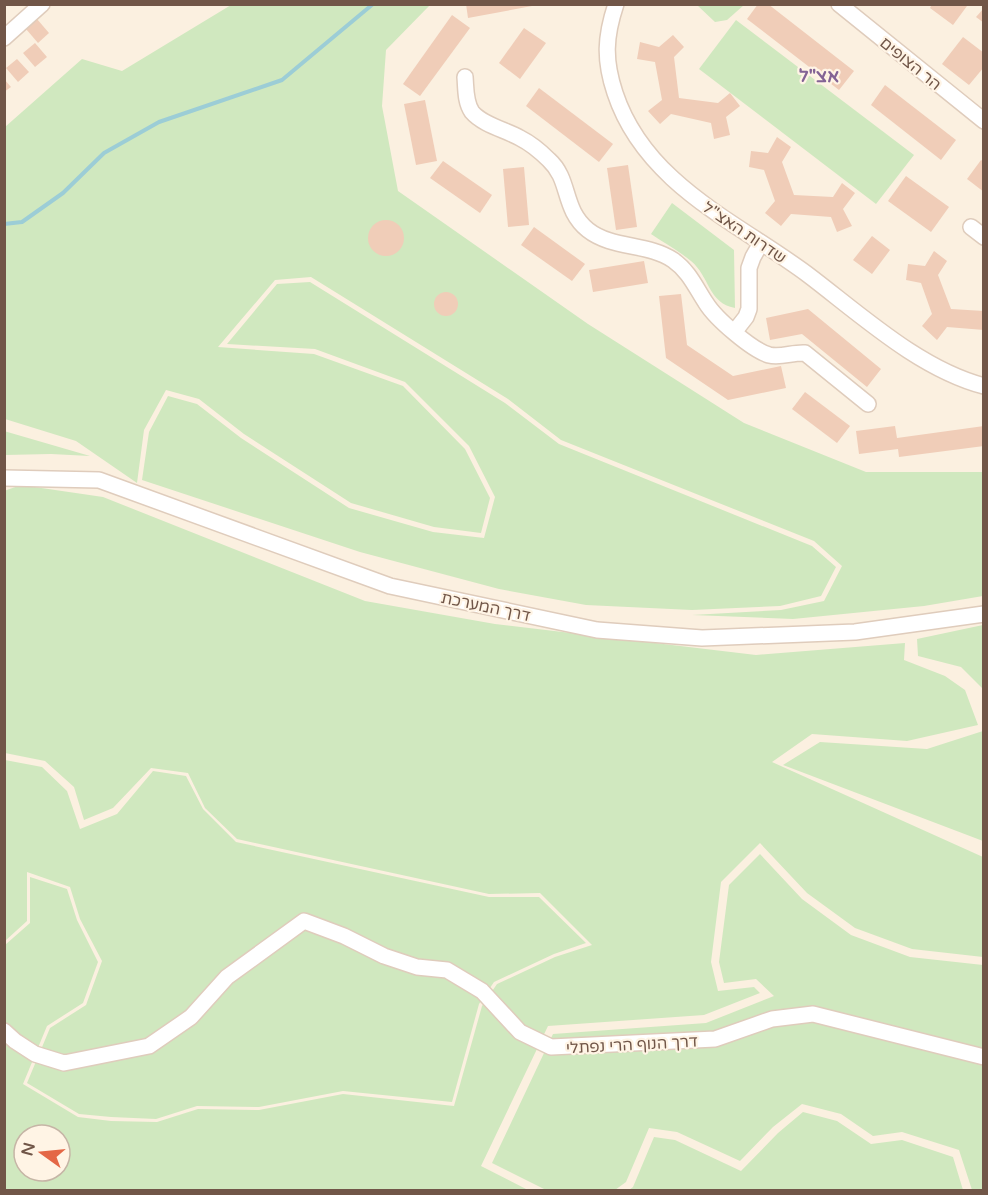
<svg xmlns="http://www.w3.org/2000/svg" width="988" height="1195" font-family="'Varela Round','Noto Sans Hebrew',sans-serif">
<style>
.green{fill:#d0e8bf;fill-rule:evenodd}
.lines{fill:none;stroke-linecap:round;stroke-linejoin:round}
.stream{stroke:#9ccdd6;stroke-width:4}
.building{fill:#f0cdb8}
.minor-casing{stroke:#dfccbc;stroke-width:18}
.minor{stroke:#fff;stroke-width:15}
.labels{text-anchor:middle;stroke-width:4.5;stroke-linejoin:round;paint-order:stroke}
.street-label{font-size:16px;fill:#715648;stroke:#fff4e5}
.neighbourhood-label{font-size:18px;font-weight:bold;fill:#836395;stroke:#fff4e5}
</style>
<rect width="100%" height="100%" fill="#fbf0e0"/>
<g class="green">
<polygon points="231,5 430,5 386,50 382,106 398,191 588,324 744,423 866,472 983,472 983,596 924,606 793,619 692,615 781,610 824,601 842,566 814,541 561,440 508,399 311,277 275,280 218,347 314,354 403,386 465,449 490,498 481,533 434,527 351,503 244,434 199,399 166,390 144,430 137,483 76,441 5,419 5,127 82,59 122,71"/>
<polygon points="697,5 744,5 727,20 715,22"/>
<polygon points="736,20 914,155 876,204 699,69"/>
<path d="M 672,203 L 734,250 L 735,308 C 708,303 710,277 691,261 C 679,251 664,243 651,234 Z"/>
<polygon points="310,282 505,403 559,444 812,546 836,567 821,596 780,606 692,610 586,605 499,589 360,552 142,480 149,432 168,396 197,404 241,438 349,508 433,532 484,538 495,497 469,446 405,382 315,349 227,344 277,284"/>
<polygon points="4,431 90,456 51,454 5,455"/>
<path d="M 21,485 L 103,497 L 365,601 L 495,624 L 756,655 L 905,643 L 904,660 L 945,676 L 965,690 L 978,725 L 907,741 L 812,734 L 772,762 L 983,857 L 983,957 L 912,949 L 855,928 L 807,893 L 760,843 L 721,882 L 711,962 L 718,991 L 754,987 L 760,993 L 704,1015 L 548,1026 L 481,1166 L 528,1190 L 5,1190 L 5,945 L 30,923 L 30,877 L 67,889 L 77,920 L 98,962 L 83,1003 L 47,1026 L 23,1084 L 78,1117 L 111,1121 L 157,1122 L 198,1109 L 259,1110 L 343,1094 L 454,1106 L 482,1006 L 497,984 L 555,957 L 592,945 L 540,893 L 489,894 L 237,839 L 205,808 L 188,773 L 151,768 L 113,808 L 84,820 L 74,787 L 45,761 L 5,753 L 4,491 ZM 24,1135 L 60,1135 L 60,1171 L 24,1171 Z"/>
<polygon points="983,625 983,689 961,667 918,656 917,639"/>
<polygon points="983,731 983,841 783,765 820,742 927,749"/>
<polygon points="5,760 42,767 67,791 80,829 117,814 153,771 186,776 203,809 236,842 489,897 539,897 586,943 554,954 494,982 479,1004 452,1102 343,1091 259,1107 197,1106 156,1119 111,1117 79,1114 27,1083 50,1028 86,1005 102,961 80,919 70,887 27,872 27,921 5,941"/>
<polygon points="760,854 802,899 851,935 910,957 983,965 983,1190 972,1190 959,1150 902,1132 873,1136 841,1114 802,1104 773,1127 740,1161 677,1132 649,1128 626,1182 615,1190 546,1190 492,1163 553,1034 706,1023 774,996 756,979 724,983 719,962 729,885"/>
<polygon points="803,1112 837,1121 871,1144 902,1140 953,1157 963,1190 629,1190 633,1187 654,1137 675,1140 741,1171 778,1133"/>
</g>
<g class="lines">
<polyline class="stream" points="4,224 22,222 63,193 104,153 159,122 282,80 373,4"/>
</g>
<g class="building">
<polygon points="466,4 532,4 532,6 468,18"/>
<polygon points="758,4 768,4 854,71 839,90 747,19"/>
<polygon points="932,4 965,4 967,6 953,25 930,8"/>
<polygon points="984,8 984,23 976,17"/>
<polygon points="452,15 470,28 420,96 403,84"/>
<polygon points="37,19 49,33 38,43 26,29"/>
<polygon points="524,28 546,43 520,79 499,63"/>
<polygon points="673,35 684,47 674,57 679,98 718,103 730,93 740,106 726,117 730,135 714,139 711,123 671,114 660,124 648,111 662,100 655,62 637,59 640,42 659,47"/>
<polygon points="963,37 984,53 984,67 969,85 942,64"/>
<polygon points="35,43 47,57 35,67 23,53"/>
<polygon points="17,59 29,72 18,82 6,68"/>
<polygon points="4,79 11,87 4,92"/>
<polygon points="885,85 956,140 941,160 871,105"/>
<polygon points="539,88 613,144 599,162 526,106"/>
<polygon points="425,100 437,161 416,165 404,104"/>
<polygon points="777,137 791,147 782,162 794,195 833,197 842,183 855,193 843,209 852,226 837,232 831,217 791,214 781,226 765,213 775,201 764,170 749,167 751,151 768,153"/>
<polygon points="981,160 984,162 984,192 967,179"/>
<polygon points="443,161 492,195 480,213 430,178"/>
<polygon points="628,165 637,227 616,230 607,168"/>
<polygon points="524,167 529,225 508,227 503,169"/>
<polygon points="906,176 949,207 931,232 888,201"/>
<circle cx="386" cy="238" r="18"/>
<polygon points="534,227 585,264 572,281 521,245"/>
<polygon points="872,236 890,250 872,274 853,260"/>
<polygon points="934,251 947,261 938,275 951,309 984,311 984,330 947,327 937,340 922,326 932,314 921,283 906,280 908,264 925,266"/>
<polygon points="644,261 648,283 593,292 589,270"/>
<circle cx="446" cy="304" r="12"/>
<polygon points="681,294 687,345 733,376 781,366 786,388 728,400 666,358 659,296"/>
<polygon points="808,309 881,369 867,387 802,334 770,340 766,318"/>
<polygon points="805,392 850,426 837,443 792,409"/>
<polygon points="895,426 897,438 984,426 984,446 899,457 898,449 859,454 856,431"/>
</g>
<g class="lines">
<g class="minor-casing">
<g id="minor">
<path d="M 616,4 C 605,37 604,60 615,93 C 645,184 737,222 807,274 C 860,314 919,369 984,386"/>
<polyline points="839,4 984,121"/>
<polyline points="4,38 42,4"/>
<path d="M 465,77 C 466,88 465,102 472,112 C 483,125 506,130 520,138 C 530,143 541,152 549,160 C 571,180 562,209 588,230 C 612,249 648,243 673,260 C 689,271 696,288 706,303 C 716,319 752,350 769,355 C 781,358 793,352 805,353 L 868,404"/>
<polyline points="971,227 984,237"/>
<polyline points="735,331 746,317 749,309 749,268 753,257 761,243"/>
<polyline points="4,478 99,480 390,586 597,630 702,638 855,632 984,614"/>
<polyline points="4,1031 15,1041 35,1054 64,1063 149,1046 191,1017 227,977 304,921 344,936 384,956 417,967 447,970 482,991 520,1032 551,1047 715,1039 772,1019 813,1014 984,1057"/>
</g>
</g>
<use href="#minor" class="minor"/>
</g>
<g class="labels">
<g class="street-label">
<text transform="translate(911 63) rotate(39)" y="6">הר הצופים</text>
<text transform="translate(745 232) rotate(34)" y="6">שדרות האצ"ל</text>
<text transform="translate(486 606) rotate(12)" y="6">דרך המערכת</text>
<text transform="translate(632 1044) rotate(-3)" y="6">דרך הנוף הרי נפתלי</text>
</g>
<g class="neighbourhood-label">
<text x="819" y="82">אצ"ל</text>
</g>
</g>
<rect width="988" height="1195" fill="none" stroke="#715648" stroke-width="12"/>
<g transform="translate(42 1153) rotate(285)"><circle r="28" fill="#fff4e5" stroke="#c6b5a6" stroke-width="1.5"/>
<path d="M0-4.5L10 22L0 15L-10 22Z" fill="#e46746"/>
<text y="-9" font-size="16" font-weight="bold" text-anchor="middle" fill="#715648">N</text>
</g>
</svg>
